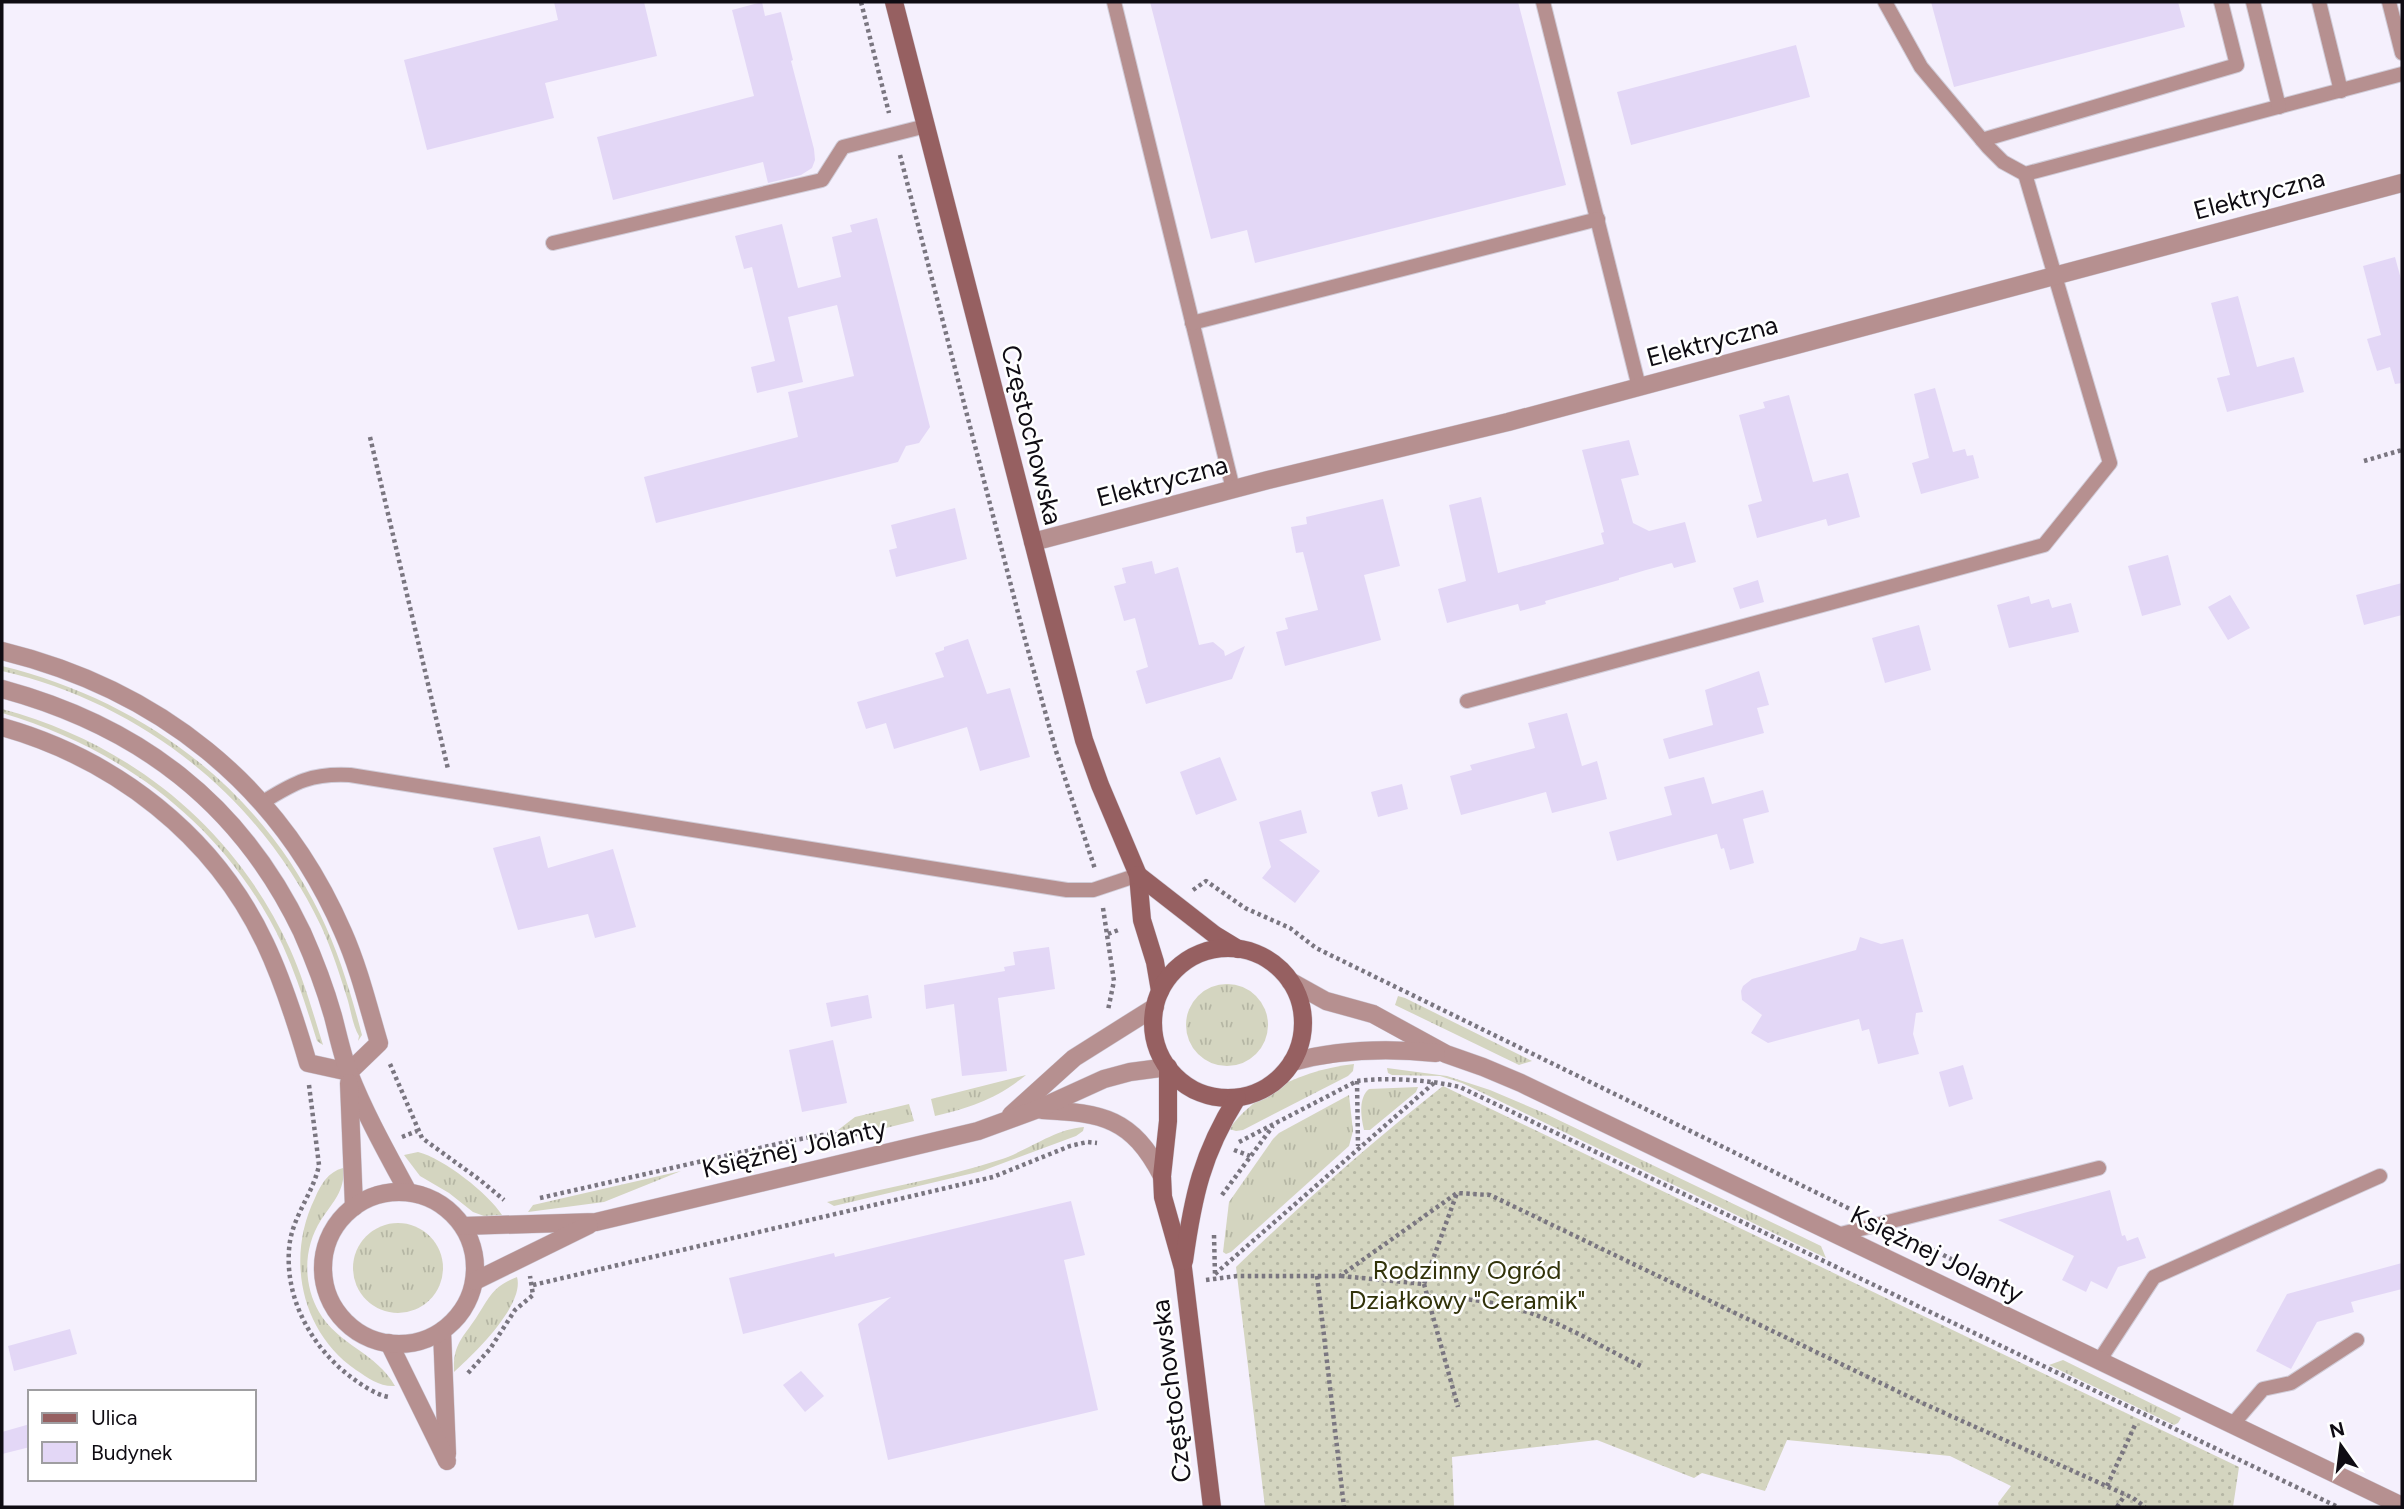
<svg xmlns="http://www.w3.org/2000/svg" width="2404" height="1509" font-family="Figtree,sans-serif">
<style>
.grass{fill:url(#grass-tufts)}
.garden{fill:url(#garden-dots)}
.building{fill:#e3d7f6}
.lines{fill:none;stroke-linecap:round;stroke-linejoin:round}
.service-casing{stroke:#d0ccd8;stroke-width:16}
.minor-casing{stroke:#d0ccd8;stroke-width:19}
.tertiary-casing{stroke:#d0ccd8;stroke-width:19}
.secondary-casing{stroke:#d0ccd8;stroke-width:19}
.path{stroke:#7a7680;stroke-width:4.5;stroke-dasharray:3.5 3.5;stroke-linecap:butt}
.service{stroke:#b69090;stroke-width:14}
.minor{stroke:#b69090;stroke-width:18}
.tertiary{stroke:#b69090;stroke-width:18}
.secondary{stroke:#966061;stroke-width:18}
.labels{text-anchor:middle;stroke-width:5;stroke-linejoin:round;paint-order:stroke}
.street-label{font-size:26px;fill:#0f0c13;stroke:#fff}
.park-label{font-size:26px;fill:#32330a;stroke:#fff}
</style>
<defs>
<pattern id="grass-tufts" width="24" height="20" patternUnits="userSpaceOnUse" patternTransform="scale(1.75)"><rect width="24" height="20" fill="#d4d5c0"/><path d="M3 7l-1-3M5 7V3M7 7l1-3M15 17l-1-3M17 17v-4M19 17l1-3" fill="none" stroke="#b5b6a4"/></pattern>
<pattern id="garden-dots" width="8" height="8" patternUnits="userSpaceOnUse" patternTransform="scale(1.75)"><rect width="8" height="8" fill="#d4d5c0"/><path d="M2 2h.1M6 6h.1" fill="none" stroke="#b5b6a4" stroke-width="1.8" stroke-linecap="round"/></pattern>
</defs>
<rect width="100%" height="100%" fill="#f5f0fd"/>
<g class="grass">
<path d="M 2,666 C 140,700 257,785 320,914 C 339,953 351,994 362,1035 L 358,1041 L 359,1036 C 353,1026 351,1012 348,1001 C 340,975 332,950 321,926 C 259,796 141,703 2,671 Z"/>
<path d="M 2,709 C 130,743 235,828 290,949 C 304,980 313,1013 323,1045 L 317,1041 C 307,1009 297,977 283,946 C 228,828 125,749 2,713 Z"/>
<circle cx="1227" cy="1025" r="41"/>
<polygon points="1398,996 1405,998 1532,1061 1519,1065 1395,1005"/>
<path d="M 1354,1064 L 1353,1071 L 1348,1076 L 1243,1130 L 1236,1131 L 1229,1129 C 1259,1089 1305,1070 1354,1064 Z"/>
<polygon points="1387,1068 1447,1076 1490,1090 1544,1113 1821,1246 1826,1258 1462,1083 1440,1076 1392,1075 1388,1073"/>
<path d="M 1026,1075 C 996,1099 972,1107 935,1116 L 931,1099 Z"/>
<path d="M 1418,1087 L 1416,1092 L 1370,1130 L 1364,1130 C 1361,1117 1358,1098 1369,1089 Z"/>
<polygon points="1349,1095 1353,1131 1349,1146 1231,1252 1226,1254 1223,1252 1229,1202 1273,1139 1279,1133"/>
<polygon points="909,1104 914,1121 886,1128 838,1130 855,1117"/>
<path d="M 1084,1127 L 1083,1131 L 1076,1136 L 982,1171 L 834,1206 L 827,1202 C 885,1188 943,1178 999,1160 C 1028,1151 1054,1129 1084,1127 Z"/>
<path d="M 418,1152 C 443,1158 489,1194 502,1215 L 484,1216 L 473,1212 L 449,1193 L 420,1176 L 404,1155 Z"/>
<path d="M 343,1168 C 346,1190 332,1203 321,1220 C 303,1248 303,1284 319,1312 C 338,1345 377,1353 395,1386 C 380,1387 368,1378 356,1370 C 300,1331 286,1257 315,1198 C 321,1184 328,1172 343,1168 Z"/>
<polygon points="681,1171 604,1202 528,1212 533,1205"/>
<circle cx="398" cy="1268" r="45"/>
<path d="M 517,1277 C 525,1305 474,1354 454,1372 C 453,1344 462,1339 476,1318 C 490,1297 492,1287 517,1277 Z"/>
<polygon points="2063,1360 2181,1418 2178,1423 2174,1425 2049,1365"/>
</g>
<path class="garden" d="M 1443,1086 L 2239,1467 L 2233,1507 L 1999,1507 L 1998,1503 L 2011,1486 L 1950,1456 L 1787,1440 L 1765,1491 L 1702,1473 L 1694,1478 L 1597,1440 L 1452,1457 L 1454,1507 L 1265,1507 L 1236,1267 C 1302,1203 1371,1143 1443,1086 Z"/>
<g class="building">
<polygon points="554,2 644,2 657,56 545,83 554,118 427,150 404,60 558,20"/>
<polygon points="762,2 765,16 781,12 793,60 791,61 814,149 815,160 812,168 801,175 768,183 763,162 613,200 597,137 754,96 732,10"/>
<polygon points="1150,2 1518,2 1566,185 1255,263 1247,230 1211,239"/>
<polygon points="1931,2 2178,2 2185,27 1954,87"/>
<polygon points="1796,45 1810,97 1631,145 1617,92"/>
<polygon points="877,218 930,427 919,443 906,446 898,462 656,523 644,477 798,437 788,392 854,376 837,305 788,317 803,382 757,393 751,367 775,361 752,267 744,269 735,236 782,224 798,288 841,277 832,237 852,232 850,225"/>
<polygon points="2395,257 2402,283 2402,383 2395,384 2390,367 2377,371 2367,339 2381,335 2363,266"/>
<polygon points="2238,296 2257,367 2294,357 2304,392 2227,412 2217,378 2230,375 2211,303"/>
<polygon points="1935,388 1953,452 1965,449 1967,456 1973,455 1979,478 1921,494 1912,463 1929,458 1914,394"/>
<polygon points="1789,395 1813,482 1848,473 1860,517 1828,526 1826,519 1757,538 1748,505 1762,501 1739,415 1765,408 1763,402"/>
<polygon points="1629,440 1639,475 1621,479 1633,523 1649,531 1685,522 1696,562 1674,568 1672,563 1646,570 1619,578 1619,580 1545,601 1546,604 1520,611 1518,604 1447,623 1438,589 1466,581 1449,505 1481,497 1498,573 1604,544 1601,533 1604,532 1582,450"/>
<polygon points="1383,499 1400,566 1364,575 1381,640 1285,666 1276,632 1288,629 1285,618 1318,610 1303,552 1296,553 1291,527 1307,524 1306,517"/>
<polygon points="955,508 967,559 896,577 889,550 897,548 891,525"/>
<polygon points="2168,555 2181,605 2142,616 2128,566"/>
<polygon points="1152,561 1155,574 1178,567 1199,645 1213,642 1224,651 1225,656 1245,646 1232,679 1146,704 1136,671 1148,667 1135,618 1124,621 1114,586 1126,583 1122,568"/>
<polygon points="1758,580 1764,602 1740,609 1733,588"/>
<polygon points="2402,583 2402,615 2364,625 2356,595"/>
<polygon points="2230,595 2250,628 2228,640 2208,607"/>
<polygon points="2029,596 2031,604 2049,599 2052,608 2071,603 2079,632 2009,648 1997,605"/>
<polygon points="1919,625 1931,670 1885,683 1872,638"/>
<polygon points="968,639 987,694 1010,688 1030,757 980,771 967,727 894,749 886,723 866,729 857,702 944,677 935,653 944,650 944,647"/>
<polygon points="1759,671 1769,705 1757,708 1764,733 1669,759 1663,739 1713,725 1705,690"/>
<polygon points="1567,713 1582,766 1597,761 1607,799 1552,813 1546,792 1461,815 1450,776 1472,770 1470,765 1535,748 1528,723"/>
<polygon points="1220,757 1237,800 1196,815 1180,772"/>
<polygon points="1704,777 1712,804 1763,790 1769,812 1743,819 1754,863 1730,870 1724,848 1721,849 1717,834 1617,861 1609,832 1672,815 1664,787"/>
<polygon points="1402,784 1408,809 1378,817 1371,792"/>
<polygon points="1301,810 1307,833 1279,840 1320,871 1295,903 1262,878 1271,867 1259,822"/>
<polygon points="540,836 548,868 613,849 636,927 595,938 588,914 518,930 493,848"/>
<polygon points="1860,937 1881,944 1903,939 1923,1012 1916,1013 1913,1034 1919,1054 1878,1064 1869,1029 1862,1031 1859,1019 1768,1043 1751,1033 1762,1015 1742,1000 1741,991 1743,986 1752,979 1856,950"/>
<polygon points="1049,947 1055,989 998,998 1007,1071 962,1076 954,1004 926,1009 924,985 1005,971 1004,967 1015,965 1013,952"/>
<polygon points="868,995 872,1018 831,1027 826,1003"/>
<polygon points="833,1040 847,1103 802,1112 789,1050"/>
<polygon points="1963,1065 1973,1099 1949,1107 1939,1072"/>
<polygon points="2110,1190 2122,1236 2125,1235 2127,1241 2138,1237 2146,1258 2118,1267 2107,1289 2091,1281 2086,1292 2062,1280 2074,1256 1998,1220"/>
<polygon points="1071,1201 1085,1255 1064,1260 1098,1410 888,1460 858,1324 891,1297 743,1334 729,1278 834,1253 835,1257"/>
<polygon points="2402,1263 2402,1289 2351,1302 2354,1312 2317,1322 2291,1369 2256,1351 2287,1294"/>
<polygon points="70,1329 77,1354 14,1371 8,1346"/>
<polygon points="801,1371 824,1396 805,1412 783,1385"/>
<polygon points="30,1424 30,1447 2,1454 2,1432"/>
</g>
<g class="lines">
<g class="service-casing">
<g id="service">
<polyline points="1114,2 1233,489"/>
<polyline points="1543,2 1639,387"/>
<polyline points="1885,2 1921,67 1988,147 2003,162 2025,174 2402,74"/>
<polyline points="2253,2 2279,107"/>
<polyline points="2319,2 2341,91"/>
<polyline points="2389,2 2402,53"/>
<polyline points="1982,140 2237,65 2221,2"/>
<polyline points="553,243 822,180 843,147 926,126"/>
<polyline points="1192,323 1598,219"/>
<polyline points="1467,701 2044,545 2110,463 2025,174"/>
<path d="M 263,802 C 295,782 312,773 350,775 L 1067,890 L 1093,890 L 1138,875"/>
<polyline points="1837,1235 2099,1168"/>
<polyline points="2099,1361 2154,1277 2380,1176"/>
<polyline points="2232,1425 2263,1389 2291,1383 2357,1340"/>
</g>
</g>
<g class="minor-casing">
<g id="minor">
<polyline points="1033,542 1268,480 1508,422 2402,183"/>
<path d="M 2,651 C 157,689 279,784 343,932 C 359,968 368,1006 379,1043 L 349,1072 L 308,1063 C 296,1022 283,981 265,943 C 214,835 115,759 2,727"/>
<polyline points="442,1331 447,1454"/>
<polyline points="389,1343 447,1461"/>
</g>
</g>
<g class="tertiary-casing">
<g id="tertiary">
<path d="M 2,689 C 138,726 240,802 302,932 C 314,959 325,988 333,1016 C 338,1035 342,1055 349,1073 C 365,1114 387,1153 408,1192"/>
<polyline points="1290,981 1326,1001 1373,1014 1446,1054 1483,1067 1521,1083 2402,1506"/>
<path d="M 1292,1062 C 1340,1049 1387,1048 1436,1053"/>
<polyline points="349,1083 354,1207"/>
<path d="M 1042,1110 C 1103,1113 1132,1118 1162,1176"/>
<polyline points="1011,1115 1074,1058 1155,1007"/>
<circle cx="399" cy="1268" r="76"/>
<polyline points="463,1226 596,1222 978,1131 1038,1109 1104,1079 1130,1072 1168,1067"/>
<polyline points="475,1281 589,1225"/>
</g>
</g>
<g class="secondary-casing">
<g id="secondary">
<polyline points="894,2 1084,740 1100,785 1138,875 1142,920 1155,962 1160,991"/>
<polyline points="1138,875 1215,935 1238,949"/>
<circle cx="1228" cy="1023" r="75"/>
<polyline points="1168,1067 1168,1121 1162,1176 1163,1197 1183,1268 1212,1507"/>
<path d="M 1184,1261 C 1193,1196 1202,1154 1237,1098"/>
</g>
</g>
<g class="path">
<polyline points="861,2 889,113"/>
<polyline points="900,155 1023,632 1056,751 1095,869"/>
<polyline points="370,437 448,769"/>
<polyline points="2364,461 2402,450"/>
<polyline points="1193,890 1206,881 1245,908 1290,928 1316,948 1850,1209"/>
<polyline points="1103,908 1114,981 1108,1010"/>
<polyline points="1108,934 1121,929"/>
<polyline points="390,1064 422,1138 480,1180 504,1200"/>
<polyline points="1357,1081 1358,1146"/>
<path d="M 309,1085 L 319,1165 C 314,1191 295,1213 290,1241 C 282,1295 311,1349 355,1380 C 365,1387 377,1395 389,1397"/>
<polyline points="402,1137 417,1131"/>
<path d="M 1239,1142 L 1357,1081 C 1387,1077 1430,1080 1460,1087 L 2338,1507"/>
<polyline points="1234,1150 1250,1156"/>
<polyline points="1222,1195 1273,1126"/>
<polyline points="540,1198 795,1140 822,1135 857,1134"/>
<polyline points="1214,1235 1215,1275"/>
<polyline points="1912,1239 2000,1284"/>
<polyline points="1215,1274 1435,1082"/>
<polyline points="1317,1276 1344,1507"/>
<polyline points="1341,1276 1424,1284 1457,1193"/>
<polyline points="1206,1280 1237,1276 1340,1276 1457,1193 1490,1195 1920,1402 2133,1498 2145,1507"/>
<polyline points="1424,1284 1458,1407"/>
<polyline points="533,1285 993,1177 1070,1146 1087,1142 1097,1143"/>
<path d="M 1427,1296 C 1456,1298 1486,1300 1514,1308 C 1559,1320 1601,1347 1643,1367"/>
<polyline points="468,1373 490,1349 515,1310 533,1295 530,1276"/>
<polyline points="2107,1486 2135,1425"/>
<polyline points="2117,1507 2125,1495"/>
</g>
<use href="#service" class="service"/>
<use href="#minor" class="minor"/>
<use href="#tertiary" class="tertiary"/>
<use href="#secondary" class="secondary"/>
</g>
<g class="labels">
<g class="street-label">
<text transform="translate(2259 194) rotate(-15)" y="9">Elektryczna</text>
<text transform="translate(1712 341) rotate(-15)" y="9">Elektryczna</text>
<text transform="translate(1032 435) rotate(76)" y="9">Częstochowska</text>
<text transform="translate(1162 481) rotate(-15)" y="9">Elektryczna</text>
<text transform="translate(794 1148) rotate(-13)" y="9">Księżnej Jolanty</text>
<text transform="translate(1937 1254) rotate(26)" y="9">Księżnej Jolanty</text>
<text transform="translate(1171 1391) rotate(-97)" y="9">Częstochowska</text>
</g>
<g class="park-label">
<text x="1467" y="1279">Rodzinny Ogród<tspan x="1467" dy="30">Działkowy "Ceramik"</tspan></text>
</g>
</g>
<rect width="2404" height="1509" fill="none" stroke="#0f0c13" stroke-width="7"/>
<rect x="28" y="1390" width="228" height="91" fill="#ffffff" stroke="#9f9ea1" stroke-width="2"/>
<rect x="42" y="1413" width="35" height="10" fill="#966061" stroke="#9f9ea1" stroke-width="2"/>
<text x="91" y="1425" font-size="21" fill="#0f0c13">Ulica</text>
<rect x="42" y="1442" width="35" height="21" fill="#e3d7f6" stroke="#9f9ea1" stroke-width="2"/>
<text x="91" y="1460" font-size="21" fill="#0f0c13">Budynek</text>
<g transform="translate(2341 1446) rotate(346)" stroke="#ffffff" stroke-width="5" paint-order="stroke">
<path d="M0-5L12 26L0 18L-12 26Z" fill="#0f0c13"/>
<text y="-10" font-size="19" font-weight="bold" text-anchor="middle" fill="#0f0c13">N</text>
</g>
</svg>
